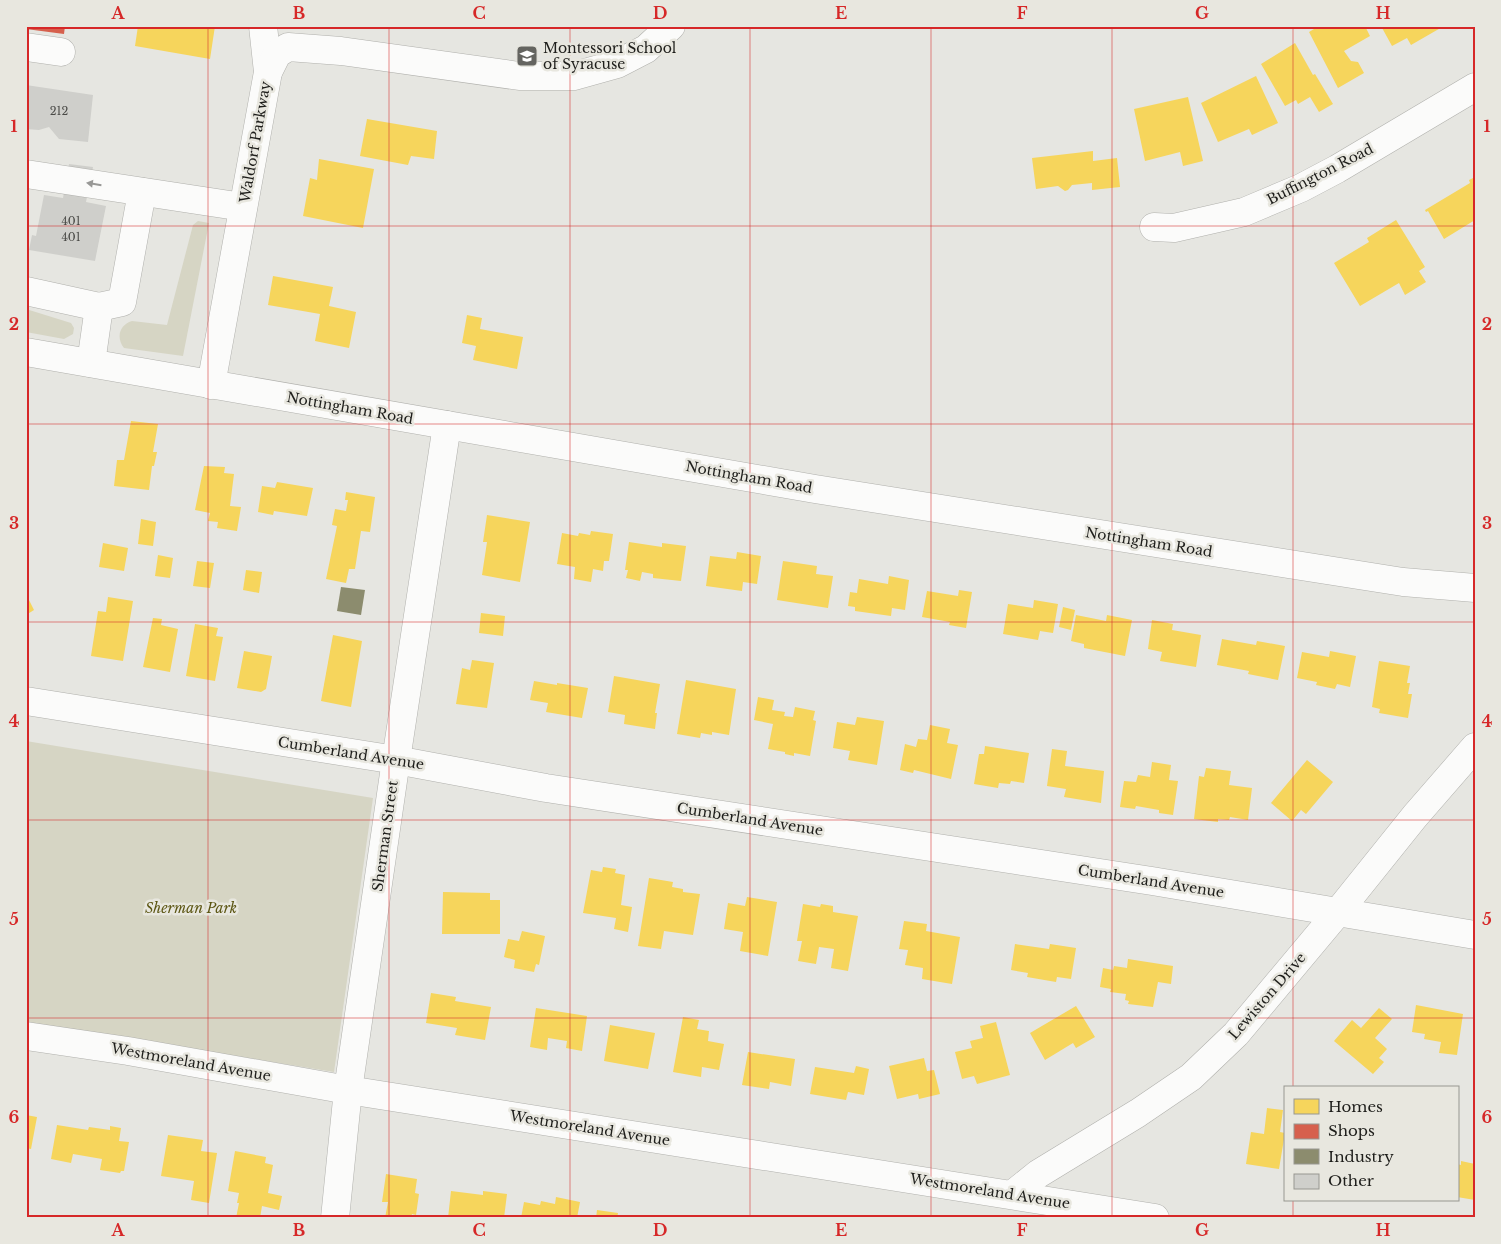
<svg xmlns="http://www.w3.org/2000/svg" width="1501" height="1244" font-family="'Libre Baskerville',serif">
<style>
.green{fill:#d6d5c4}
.homes{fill:#f6d55c}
.shops{fill:#d6604d}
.industry{fill:#8c8c6e}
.building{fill:#cfcfcb}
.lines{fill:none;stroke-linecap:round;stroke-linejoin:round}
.minor-casing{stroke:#b0b0ac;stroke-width:29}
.minor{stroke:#fbfbfa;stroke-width:28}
.oneway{fill:#989896}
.grid{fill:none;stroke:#d62828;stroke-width:1;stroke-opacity:0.55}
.labels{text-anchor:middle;stroke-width:5;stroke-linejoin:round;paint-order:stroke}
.number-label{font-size:11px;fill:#4a4a47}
.poi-label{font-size:14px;fill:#1e1e1b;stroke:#e8e7df;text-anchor:start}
.street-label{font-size:14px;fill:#1e1e1b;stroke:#e8e7df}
.park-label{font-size:14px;font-style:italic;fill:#5c5613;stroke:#e8e7df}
.neatline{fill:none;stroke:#d62828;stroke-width:2}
.grid-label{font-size:16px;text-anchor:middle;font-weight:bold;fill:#d62828}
</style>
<rect width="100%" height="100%" fill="#e6e6e1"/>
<g class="green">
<path d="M 198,221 L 209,223 L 183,356 L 124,348 C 116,338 119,325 132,321 L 167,325 L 193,225 Z"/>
<polygon points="26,309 71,323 74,328 73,334 64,339 26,332"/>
<polygon points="26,741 373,798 334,1072 26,1022"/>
</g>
<g class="homes">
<polygon points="138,26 215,26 210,59 135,46"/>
<polygon points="1319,26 1365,26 1370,36 1344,51 1351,61 1358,62 1364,73 1338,88 1309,32"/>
<polygon points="1381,26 1444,26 1411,45 1407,38 1392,46"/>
<polygon points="1295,43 1313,75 1315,74 1333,104 1319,112 1310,97 1298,104 1296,100 1285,106 1261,64"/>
<polygon points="1256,76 1278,123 1252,135 1249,129 1218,142 1201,103"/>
<polygon points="1188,97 1203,161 1183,166 1180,152 1145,161 1134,109"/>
<polygon points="367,119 437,131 434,159 411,156 408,165 360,156"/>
<polygon points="1093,151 1093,161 1117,158 1120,187 1092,190 1092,183 1072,185 1068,190 1065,191 1058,186 1036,189 1032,158"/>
<polygon points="319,159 374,169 363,228 303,216 310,178 317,180"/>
<polygon points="1475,177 1475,220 1444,239 1428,211 1426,212 1425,210 1470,183 1469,180"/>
<polygon points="1396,220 1425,267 1419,271 1426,282 1405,295 1399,283 1360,306 1334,263 1369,242 1367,238"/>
<polygon points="273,276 333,287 329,306 356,312 349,348 315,341 320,314 268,305"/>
<polygon points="467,315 482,318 480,329 523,337 517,369 473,360 476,346 462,343"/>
<polygon points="131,421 158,424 153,452 157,452 154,466 152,466 149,490 114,486 117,460 124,460"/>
<polygon points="204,466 225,467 224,473 234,474 230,506 241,507 237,531 217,528 218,522 208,521 210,513 195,510"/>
<polygon points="277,482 313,488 307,516 274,511 273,515 258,512 262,486 275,488"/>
<polygon points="346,492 375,497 370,532 361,531 355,569 349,569 346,583 326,579 337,526 332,525 335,509 346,511 348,500 345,500"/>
<polygon points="487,515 530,522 520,582 482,575 487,542 483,542"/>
<polygon points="141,519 156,522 153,546 138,544"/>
<polygon points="591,531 613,534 609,561 604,561 603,571 593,569 591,582 574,579 575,567 557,564 562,533 578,536 579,533 590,535"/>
<polygon points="629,542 662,547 662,543 686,546 681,581 653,578 653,574 642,572 640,581 626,578 628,570 625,570"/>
<polygon points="103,543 128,548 124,571 99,567"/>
<polygon points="737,552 761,556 757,584 743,582 742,591 706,586 710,556 736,559"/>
<polygon points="158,555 173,558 170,578 155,576"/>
<polygon points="197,561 214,563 210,588 193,586"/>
<polygon points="783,561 817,566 816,574 833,576 828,608 777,600"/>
<polygon points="246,570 262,572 259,593 243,590"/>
<polygon points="889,576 909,580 905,610 892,608 891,616 855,611 855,607 848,606 850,592 857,593 859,579 888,584"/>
<polygon points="959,590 972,592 966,628 949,625 950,622 922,617 927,591 958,596"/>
<polygon points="26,594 34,610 26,615"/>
<polygon points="108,597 133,601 123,661 91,656 98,611 106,612"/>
<polygon points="1034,600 1058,604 1053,633 1040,631 1038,640 1003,634 1008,604 1033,608"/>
<polygon points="1063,607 1075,610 1071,630 1059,627"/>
<polygon points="481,613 505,616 503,636 479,633"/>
<polygon points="1076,615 1106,621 1107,615 1132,620 1125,656 1084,648 1084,644 1071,641"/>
<polygon points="153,618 162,619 161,625 178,629 170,672 143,667"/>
<polygon points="1152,620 1173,624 1172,630 1201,635 1196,667 1160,661 1162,652 1148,649"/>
<polygon points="195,624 218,628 216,636 223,637 215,681 186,676"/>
<polygon points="333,635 362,641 351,707 321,701"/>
<polygon points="1222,639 1256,645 1257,641 1285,646 1278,680 1248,674 1249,671 1217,665"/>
<polygon points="244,651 272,656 266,689 261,692 237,688"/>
<polygon points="1330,651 1356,656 1350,687 1337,684 1335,689 1316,685 1317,682 1297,678 1302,652 1329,657"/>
<polygon points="472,660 494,663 487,708 456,704 462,668 470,670"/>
<polygon points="1379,661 1410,666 1407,683 1410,683 1408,694 1412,694 1408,718 1379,713 1380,709 1372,707"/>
<polygon points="614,676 660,684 655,713 657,713 655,729 624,724 625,715 608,712"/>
<polygon points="686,680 736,689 729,735 712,732 712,735 701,733 700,738 677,734"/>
<polygon points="534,681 557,685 557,683 588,688 582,718 546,712 548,703 530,700"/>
<polygon points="758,697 774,700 772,710 785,712 784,716 793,717 795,707 815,711 813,720 816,721 810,756 794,753 794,756 785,754 785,752 768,749 773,724 754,720"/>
<polygon points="857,717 884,721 877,765 848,760 850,751 833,748 837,722 855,725"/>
<polygon points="930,725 950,729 947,743 958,745 951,779 914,770 913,773 900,770 905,744 916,747 918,739 927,740"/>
<polygon points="985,746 1029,753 1024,783 1011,781 1010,784 999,783 998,788 974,784 979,754 984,754"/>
<polygon points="1052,749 1067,751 1065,766 1104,771 1101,803 1064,797 1066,789 1047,786"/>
<polygon points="1307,760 1333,782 1306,814 1301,810 1292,821 1271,803"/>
<polygon points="1152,762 1171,765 1169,780 1178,781 1173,815 1159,813 1159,810 1136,806 1135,809 1120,807 1124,781 1136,782 1138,775 1150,777"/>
<polygon points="1206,768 1231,771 1229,785 1252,788 1248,820 1230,817 1229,820 1218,819 1218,822 1194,819 1199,776 1204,777"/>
<polygon points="603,867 616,869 615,873 625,875 621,905 632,907 628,932 614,929 616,918 583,913 591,870 602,872"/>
<polygon points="649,878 673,882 672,887 683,889 683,892 700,894 693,935 664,931 661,949 638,946"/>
<polygon points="443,892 490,893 490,900 500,900 500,934 442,934"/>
<polygon points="747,897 777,902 768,956 740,951 743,932 724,929 728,903 745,906"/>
<polygon points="803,904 820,907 821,904 833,906 833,912 858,916 848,971 831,968 834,949 819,947 816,964 798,961 802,941 797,941"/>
<polygon points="904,921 927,924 926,931 960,937 952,984 922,979 923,968 905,965 908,950 899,949"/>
<polygon points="522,931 545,936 539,965 536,964 534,972 514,968 515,960 504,957 508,939 519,941"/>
<polygon points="1015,944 1049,949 1050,944 1076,948 1071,979 1057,977 1056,982 1027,977 1028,973 1011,970"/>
<polygon points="1128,959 1173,966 1171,984 1158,982 1153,1007 1128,1004 1129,1001 1125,1000 1126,994 1110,992 1111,989 1100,987 1103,968 1113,970 1114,966 1127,968"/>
<polygon points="431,993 456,997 455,1001 491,1007 485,1040 455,1035 457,1028 426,1023"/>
<polygon points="1416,1005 1463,1014 1457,1055 1439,1053 1441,1042 1424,1039 1425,1034 1412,1032"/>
<polygon points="1076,1006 1095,1037 1076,1048 1073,1043 1045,1060 1030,1033"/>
<polygon points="536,1008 587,1016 582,1051 566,1048 567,1041 548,1038 547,1050 530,1047"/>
<polygon points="1379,1008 1392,1019 1375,1038 1387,1049 1379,1058 1384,1062 1373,1074 1334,1041 1352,1020 1361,1028"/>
<polygon points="683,1017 699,1020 697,1029 709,1031 708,1041 724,1044 719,1070 702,1067 701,1077 673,1072"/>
<polygon points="996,1022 1010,1075 977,1084 974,1076 962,1079 955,1052 972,1048 970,1041 983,1038 980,1026"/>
<polygon points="610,1025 655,1033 648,1069 604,1061"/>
<polygon points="748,1052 795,1059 791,1086 770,1082 769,1089 742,1085"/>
<polygon points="924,1058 927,1071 934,1070 940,1094 919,1099 918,1094 897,1099 889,1066"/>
<polygon points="856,1066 869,1069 864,1095 848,1092 846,1100 810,1094 815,1067 854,1073"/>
<polygon points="1267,1108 1283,1110 1280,1132 1285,1133 1279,1169 1246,1164 1251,1132 1264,1134"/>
<polygon points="26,1115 37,1117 31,1149 26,1148"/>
<polygon points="57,1125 88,1130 89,1127 110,1130 110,1126 121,1128 119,1141 129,1142 124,1171 121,1171 120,1173 100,1170 102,1159 73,1154 71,1163 51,1159"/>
<polygon points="168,1135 203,1140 201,1151 217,1153 209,1203 191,1200 194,1181 161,1176"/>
<polygon points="235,1151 266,1157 265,1163 273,1165 268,1193 282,1196 279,1210 262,1206 260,1218 236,1218 239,1203 237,1203 239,1193 228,1191"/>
<polygon points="1461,1161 1475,1164 1473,1173 1475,1172 1475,1200 1457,1197 1457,1164 1461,1165"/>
<polygon points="386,1174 417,1179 415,1193 419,1194 416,1215 412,1214 411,1218 385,1218 388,1202 382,1202"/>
<polygon points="451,1191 483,1195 483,1191 507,1194 504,1218 448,1218"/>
<polygon points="556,1197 580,1202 577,1218 521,1218 524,1202 540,1205 541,1201 555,1204"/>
<polygon points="597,1210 618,1213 617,1218 596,1218"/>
</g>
<polygon class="shops" points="26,26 65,26 64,34 26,29"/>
<polygon class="industry" points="341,587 365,590 361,615 337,611"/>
<g class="building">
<polygon points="26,85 93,95 88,142 59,139 49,127 39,130 26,129"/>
<polygon points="69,164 93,167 86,202 106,206 95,261 29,250 32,235 36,236 44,195 63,198"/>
</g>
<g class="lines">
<g class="minor-casing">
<g id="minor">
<polyline points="263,26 268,72"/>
<polyline points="26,47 61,52"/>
<polyline points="26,174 243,207"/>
<polyline points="1154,227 1174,228 1244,212 1301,188 1337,169 1475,87"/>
<polyline points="26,291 99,307 91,363"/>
<polyline points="99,307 122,302 142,192"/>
<polyline points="26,352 815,489 1403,582 1475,588"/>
<polyline points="211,385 268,72 277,54 288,47 341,51 519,76 574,76 617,64 646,49 671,26"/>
<polyline points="26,701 396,760 546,788 1152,881 1475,935"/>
<polyline points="26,1036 128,1051 348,1090 1155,1218"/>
<polyline points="1013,1194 1038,1174 1138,1113 1191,1077 1236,1034 1338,912 1415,816 1475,747"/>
<polyline points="335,1218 348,1090 396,760 447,425"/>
</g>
</g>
<use href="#minor" class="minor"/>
</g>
<defs><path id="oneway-solid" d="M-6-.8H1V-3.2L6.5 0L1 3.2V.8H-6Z" transform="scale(1.25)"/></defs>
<use class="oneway" href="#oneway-solid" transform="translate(94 184) rotate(-171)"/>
<path class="grid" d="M 208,26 L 208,1218M 389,26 L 389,1218M 570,26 L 570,1218M 750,26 L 750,1218M 931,26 L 931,1218M 1112,26 L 1112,1218M 1293,26 L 1293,1088M 26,226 L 1475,226M 26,424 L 1475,424M 26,622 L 1475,622M 26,820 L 1475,820M 26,1018 L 1475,1018M 1293,1200 L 1293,1218"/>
<defs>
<g id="school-square" transform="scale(1.125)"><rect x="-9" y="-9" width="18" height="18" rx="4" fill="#646460" stroke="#e8e7df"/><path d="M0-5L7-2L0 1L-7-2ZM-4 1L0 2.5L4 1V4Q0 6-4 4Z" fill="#fff"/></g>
</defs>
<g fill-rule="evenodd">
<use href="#school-square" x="527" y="56"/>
</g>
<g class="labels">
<g class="number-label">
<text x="59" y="115">212</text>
<text x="71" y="225">401</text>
<text x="71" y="241">401</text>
</g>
<g class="poi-label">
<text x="543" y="53">Montessori School<tspan x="543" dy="16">of Syracuse</tspan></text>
</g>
<g class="street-label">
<text transform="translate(255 142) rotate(-80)" y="5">Waldorf Parkway</text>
<text transform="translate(1320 174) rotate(-27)" y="5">Buffington Road</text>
<text transform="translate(350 408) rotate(10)" y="5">Nottingham Road</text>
<text transform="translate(749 477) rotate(10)" y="5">Nottingham Road</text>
<text transform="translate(1149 542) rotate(9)" y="5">Nottingham Road</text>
<text transform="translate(351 753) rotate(9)" y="5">Cumberland Avenue</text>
<text transform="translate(750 819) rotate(9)" y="5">Cumberland Avenue</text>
<text transform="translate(385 836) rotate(-82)" y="5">Sherman Street</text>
<text transform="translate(1151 881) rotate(9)" y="5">Cumberland Avenue</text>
<text transform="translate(1267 996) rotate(-49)" y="5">Lewiston Drive</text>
<text transform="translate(191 1062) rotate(10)" y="5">Westmoreland Avenue</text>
<text transform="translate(590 1128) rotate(9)" y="5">Westmoreland Avenue</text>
<text transform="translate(990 1191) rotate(9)" y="5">Westmoreland Avenue</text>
</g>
<g class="park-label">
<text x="191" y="913">Sherman Park</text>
</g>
</g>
<rect width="1501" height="1244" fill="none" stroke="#e8e7df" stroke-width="55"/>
<rect x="1284" y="1086" width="175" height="115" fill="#e8e7df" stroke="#979791"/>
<rect x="1294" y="1099" width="25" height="15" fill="#f6d55c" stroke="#979791"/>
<text x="1328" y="1112" font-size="15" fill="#1e1e1b">Homes</text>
<rect x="1294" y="1124" width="25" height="15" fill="#d6604d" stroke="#979791"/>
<text x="1328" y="1136" font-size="15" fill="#1e1e1b">Shops</text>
<rect x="1294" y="1149" width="25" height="15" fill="#8c8c6e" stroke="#979791"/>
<text x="1328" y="1162" font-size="15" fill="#1e1e1b">Industry</text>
<rect x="1294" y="1174" width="25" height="15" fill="#cfcfcb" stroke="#979791"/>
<text x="1328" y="1186" font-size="15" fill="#1e1e1b">Other</text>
<rect x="28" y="28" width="1446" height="1188" class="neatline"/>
<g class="grid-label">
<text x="118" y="19">A</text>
<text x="299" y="19">B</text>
<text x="479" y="19">C</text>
<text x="660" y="19">D</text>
<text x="841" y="19">E</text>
<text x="1022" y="19">F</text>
<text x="1202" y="19">G</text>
<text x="1383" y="19">H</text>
<text x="14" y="132">1</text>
<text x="1487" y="132">1</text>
<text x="14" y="330">2</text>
<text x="1487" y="330">2</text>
<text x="14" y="529">3</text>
<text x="1487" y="529">3</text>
<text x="14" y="727">4</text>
<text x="1487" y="727">4</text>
<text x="14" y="925">5</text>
<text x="1487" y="925">5</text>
<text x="14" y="1123">6</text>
<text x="1487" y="1123">6</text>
<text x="118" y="1236">A</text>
<text x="299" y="1236">B</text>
<text x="479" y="1236">C</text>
<text x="660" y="1236">D</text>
<text x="841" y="1236">E</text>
<text x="1022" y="1236">F</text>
<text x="1202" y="1236">G</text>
<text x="1383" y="1236">H</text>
</g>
</svg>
